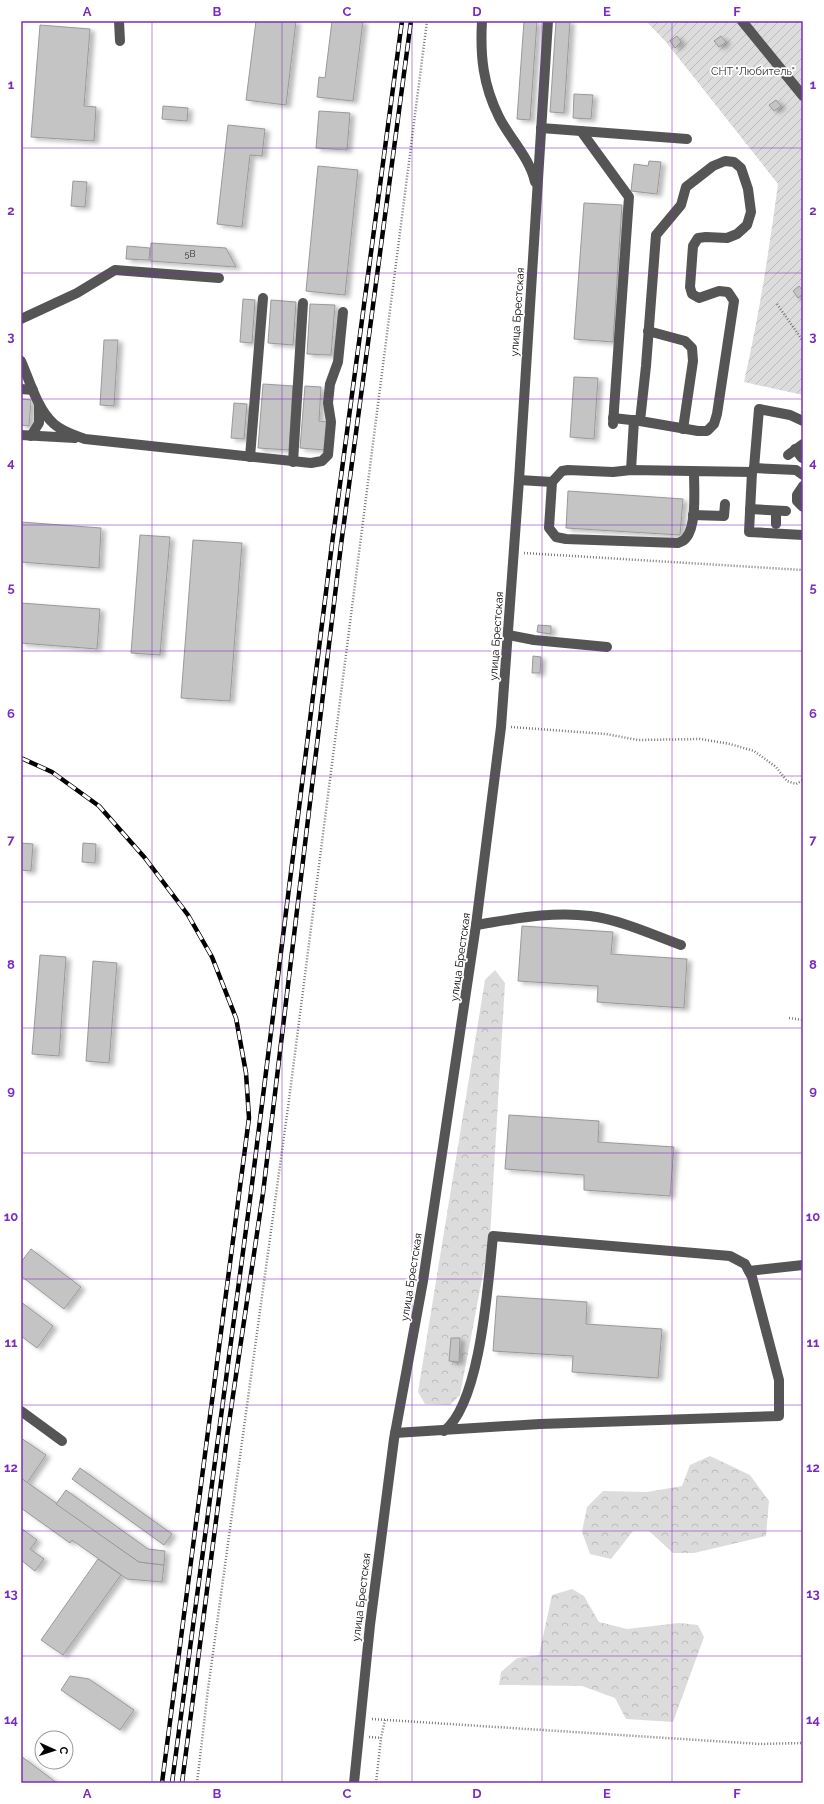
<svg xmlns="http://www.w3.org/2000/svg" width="824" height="1804" font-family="Raleway,sans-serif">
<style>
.forest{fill:url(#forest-crowns)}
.garden{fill:url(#garden-furrows)}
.building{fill:#c4c4c4;stroke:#999;filter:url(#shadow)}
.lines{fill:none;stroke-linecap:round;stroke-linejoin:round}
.path{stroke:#777;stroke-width:2.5;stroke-dasharray:1 2;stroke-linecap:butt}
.minor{stroke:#555;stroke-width:10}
.rail-casing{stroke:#000;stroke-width:4.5}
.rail{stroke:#fff;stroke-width:3;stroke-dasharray:9;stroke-linecap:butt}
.grid{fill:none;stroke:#7b2cbf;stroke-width:1;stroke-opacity:0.55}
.labels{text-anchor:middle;stroke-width:3.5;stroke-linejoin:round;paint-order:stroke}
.number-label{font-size:9px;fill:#313131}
.park-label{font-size:11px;fill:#333;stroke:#fff}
.street-label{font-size:11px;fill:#000;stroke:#fff}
.neatline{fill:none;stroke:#7b2cbf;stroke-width:1.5}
.grid-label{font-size:13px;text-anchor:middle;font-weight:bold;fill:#7b2cbf}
</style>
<defs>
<pattern id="forest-crowns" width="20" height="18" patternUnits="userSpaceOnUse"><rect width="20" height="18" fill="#dcdcdc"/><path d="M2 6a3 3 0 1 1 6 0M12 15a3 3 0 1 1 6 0" fill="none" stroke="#bbb"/></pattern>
<pattern id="garden-furrows" width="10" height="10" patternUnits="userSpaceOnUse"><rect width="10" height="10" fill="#dcdcdc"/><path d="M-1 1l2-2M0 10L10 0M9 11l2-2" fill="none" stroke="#bbb"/></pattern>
<filter id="shadow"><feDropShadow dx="4.5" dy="2.5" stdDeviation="2" flood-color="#0004"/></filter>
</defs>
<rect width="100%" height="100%" fill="#fff"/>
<g class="forest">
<polygon points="495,970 505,983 490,1237 460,1395 450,1405 425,1404 418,1392 485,980"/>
<polygon points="710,1456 750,1475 769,1501 766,1536 694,1553 673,1553 649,1531 633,1531 611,1559 590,1554 582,1532 587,1507 603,1491 647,1492 682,1486 690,1465"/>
<polygon points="572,1589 584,1596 599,1622 627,1629 679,1623 698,1625 704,1637 673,1722 626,1719 615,1698 582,1686 499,1685 501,1672 517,1658 539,1655 552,1595"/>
</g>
<path class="garden" d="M 646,21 L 803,21 L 803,395 L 744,382 C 759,316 769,251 778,184 L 666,42 Z"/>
<g class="building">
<polygon points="256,21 296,21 286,105 246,100"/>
<polygon points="332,21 363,21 353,101 317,97 319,77 325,78"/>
<polygon points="524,21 537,21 530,120 517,119"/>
<polygon points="556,21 570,21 564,113 550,112"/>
<polygon points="40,25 90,29 84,106 96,107 94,141 31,137"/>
<polygon points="677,36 681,42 675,48 670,41"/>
<polygon points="721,36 726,42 719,47 714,41"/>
<polygon points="574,94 593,95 591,119 573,118"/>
<polygon points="776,100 781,106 774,111 769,105"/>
<polygon points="163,106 188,108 187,121 162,119"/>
<polygon points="319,111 350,113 347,150 316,148"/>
<polygon points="228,125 265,129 262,156 250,155 242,227 217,224"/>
<polygon points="649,161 661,162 657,194 631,191 634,164 648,166"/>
<polygon points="318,166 358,170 345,295 306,291"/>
<polygon points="73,181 87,182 85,207 71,206"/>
<polygon points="584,203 622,205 613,342 574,339"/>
<polygon points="151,243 226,248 236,267 150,261"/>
<polygon points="127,246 150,248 149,260 126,259"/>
<polygon points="799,286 803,291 803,294 798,298 793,291"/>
<polygon points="243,299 255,300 252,343 240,342"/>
<polygon points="271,300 296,302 293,345 268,343"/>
<polygon points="310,304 335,305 331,355 307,354"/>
<polygon points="104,340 118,340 114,406 100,405"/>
<polygon points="574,377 598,378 594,439 570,437"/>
<polygon points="263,384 293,386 289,450 258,448"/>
<polygon points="305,386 321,387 319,421 327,422 325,450 300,448"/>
<polygon points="21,399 31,400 29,426 21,425"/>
<polygon points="234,403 247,404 244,439 231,438"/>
<polygon points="568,491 683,499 680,535 566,528"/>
<polygon points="21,522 101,528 99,568 21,562"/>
<polygon points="140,535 170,537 160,655 131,653"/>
<polygon points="193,540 242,543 230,701 181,698"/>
<polygon points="21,603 100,609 97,649 21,643"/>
<polygon points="538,625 551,626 551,634 537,632"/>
<polygon points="533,656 541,657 540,673 532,673"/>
<polygon points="21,843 33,844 31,871 21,870"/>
<polygon points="83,843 96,844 95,863 82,862"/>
<polygon points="522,926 613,932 611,954 687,959 684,1008 597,1002 598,986 518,981"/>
<polygon points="40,955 66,957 59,1056 32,1054"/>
<polygon points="93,961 117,963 109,1063 86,1061"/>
<polygon points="509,1115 599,1121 598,1142 674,1147 670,1196 584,1190 584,1175 505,1169"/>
<polygon points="31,1249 81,1287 64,1309 21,1276 21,1262"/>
<polygon points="497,1296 587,1302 586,1324 662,1329 658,1378 572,1372 573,1356 493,1351"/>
<polygon points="21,1302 53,1326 37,1348 21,1336"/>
<polygon points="451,1338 460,1338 459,1362 449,1361"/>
<polygon points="21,1438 46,1455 27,1483 21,1478"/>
<polygon points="80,1468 172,1534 164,1545 72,1479"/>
<polygon points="21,1478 139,1562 164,1565 162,1582 127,1579 72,1540 70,1543 21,1508"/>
<polygon points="66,1490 148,1549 165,1551 164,1565 139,1562 56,1504"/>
<polygon points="21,1528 37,1540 30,1549 44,1559 35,1571 21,1560"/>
<polygon points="98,1559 121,1575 63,1655 41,1640"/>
<polygon points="70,1676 89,1679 134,1710 120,1730 61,1690"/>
<polygon points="21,1756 57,1783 21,1783"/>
</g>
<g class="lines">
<g class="path">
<polyline points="777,304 803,341"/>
<polyline points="524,553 803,570"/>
<polyline points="511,727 606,734 638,740 700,739 730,744 754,751 776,767 787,781 796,784 803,780"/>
<polyline points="789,1018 803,1020"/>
<polyline points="372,1719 760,1744 803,1743"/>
<polyline points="369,1737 381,1738"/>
<polyline points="197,1783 208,1689 289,1100 427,21"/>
<polyline points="376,1783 381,1738 385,1720"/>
</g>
<g class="minor">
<polyline points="119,21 120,41"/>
<path d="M 482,21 C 480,56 483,85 499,117 C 510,139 530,158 535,182"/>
<polyline points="742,21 803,96"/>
<polyline points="541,128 687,139"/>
<polyline points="581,131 629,197 613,424"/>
<polyline points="21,319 77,293 115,270 219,278"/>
<polyline points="648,331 685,341 692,348 693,361 683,429"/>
<path d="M 21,361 C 30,381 37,409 54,424 C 63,432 74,435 85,439 L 311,463 L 322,461 L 328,455 L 331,422 L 328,403 L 330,384 L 338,362 L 343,312"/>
<polyline points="21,389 33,390"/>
<polyline points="613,418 640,421 698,431 707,431 714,424 717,414 734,301 728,292 719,291 699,298 692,294 690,287 693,246 698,238 706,237 727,238 737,234 747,225 751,212 748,189 741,168 734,162 725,161 713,166 686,187 681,205 656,235 646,366 640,421"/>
<polyline points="803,421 790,415 759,409 754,468 752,472 749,532 803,535"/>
<polyline points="21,435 75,438"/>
<polyline points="31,436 39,423 39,404"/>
<polyline points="795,449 802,458"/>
<polyline points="788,455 803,444"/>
<polyline points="250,457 263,298"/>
<polyline points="293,462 303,303"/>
<polyline points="754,468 796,470 803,475"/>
<polyline points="631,470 634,420"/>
<path d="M 694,472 C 694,488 697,526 686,538 C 684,541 681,542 678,543 L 566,539 L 556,537 L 549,528 L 552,482 L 562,471 L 568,470 L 613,472 L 631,470 L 752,472"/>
<polyline points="519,480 552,482"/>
<polyline points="803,486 797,495 797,501 803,507"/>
<polyline points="750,509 786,511"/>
<polyline points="693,515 724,516 725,504"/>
<polyline points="776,524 776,511"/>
<polyline points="508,635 534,640 607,647"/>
<path d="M 476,925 C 514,919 552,911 590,916 C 621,920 651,934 681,945"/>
<polyline points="749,1271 803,1265"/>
<polyline points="21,1411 62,1441"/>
<path d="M 395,1433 L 540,1424 L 779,1416 L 779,1380 L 752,1277 L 745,1264 L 730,1256 L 493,1236 C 488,1282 481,1403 444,1431"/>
<polyline points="354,1783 370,1625 394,1439 423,1281 476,925 501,727 519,480 548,21"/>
</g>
<g class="rail-casing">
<g id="rail">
<polyline points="21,758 52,772 99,806 145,858 188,915 212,957 236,1018 246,1073 249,1118 162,1783"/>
<polyline points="172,1783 251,1192 332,544 402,21"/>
<polyline points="182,1783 227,1436 263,1193 341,545 411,21"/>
</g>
</g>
<use href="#rail" class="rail"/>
</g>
<path class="grid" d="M 152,21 L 152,1783M 282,21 L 282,1783M 412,21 L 412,1783M 542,21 L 542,1783M 672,21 L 672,1783M 21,148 L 803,148M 21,273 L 803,273M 21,399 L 803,399M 21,525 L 803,525M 21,651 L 803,651M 21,776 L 803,776M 21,902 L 803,902M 21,1028 L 803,1028M 21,1153 L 803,1153M 21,1279 L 803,1279M 21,1405 L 803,1405M 21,1531 L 803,1531M 21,1656 L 803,1656"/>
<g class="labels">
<g class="number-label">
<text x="190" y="257">5В</text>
</g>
<g class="park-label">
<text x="753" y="75">СНТ "Любитель"</text>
</g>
<g class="street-label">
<text transform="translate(517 312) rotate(-86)" y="4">улица Брестская</text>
<text transform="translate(496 636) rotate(-86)" y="4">улица Брестская</text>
<text transform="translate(460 957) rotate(-82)" y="4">улица Брестская</text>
<text transform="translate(411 1277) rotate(-81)" y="4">улица Брестская</text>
<text transform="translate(361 1597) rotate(-83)" y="4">улица Брестская</text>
</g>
</g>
<rect width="824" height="1804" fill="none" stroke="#ffffff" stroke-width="44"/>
<g transform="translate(54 1750) rotate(93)"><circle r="19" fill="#ffffff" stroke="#999999"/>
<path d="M0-3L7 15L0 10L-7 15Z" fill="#000000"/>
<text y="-6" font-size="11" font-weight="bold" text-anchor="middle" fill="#000000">С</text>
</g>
<rect x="22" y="22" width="780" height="1760" class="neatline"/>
<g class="grid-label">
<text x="87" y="16">A</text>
<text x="217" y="16">B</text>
<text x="347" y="16">C</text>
<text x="477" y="16">D</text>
<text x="607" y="16">E</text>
<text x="737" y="16">F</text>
<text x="11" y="89">1</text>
<text x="813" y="89">1</text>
<text x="11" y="215">2</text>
<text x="813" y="215">2</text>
<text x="11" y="341">3</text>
<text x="813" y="341">3</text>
<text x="11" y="467">4</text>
<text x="813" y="467">4</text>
<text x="11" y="592">5</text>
<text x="813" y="592">5</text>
<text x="11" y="718">6</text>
<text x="813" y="718">6</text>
<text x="11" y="844">7</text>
<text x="813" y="844">7</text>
<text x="11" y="969">8</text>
<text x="813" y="969">8</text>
<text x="11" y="1095">9</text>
<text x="813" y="1095">9</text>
<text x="11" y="1221">10</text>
<text x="813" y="1221">10</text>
<text x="11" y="1347">11</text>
<text x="813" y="1347">11</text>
<text x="11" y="1472">12</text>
<text x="813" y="1472">12</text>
<text x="11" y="1598">13</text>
<text x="813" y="1598">13</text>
<text x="11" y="1724">14</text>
<text x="813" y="1724">14</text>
<text x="87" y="1798">A</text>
<text x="217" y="1798">B</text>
<text x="347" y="1798">C</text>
<text x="477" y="1798">D</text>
<text x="607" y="1798">E</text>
<text x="737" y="1798">F</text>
</g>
</svg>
